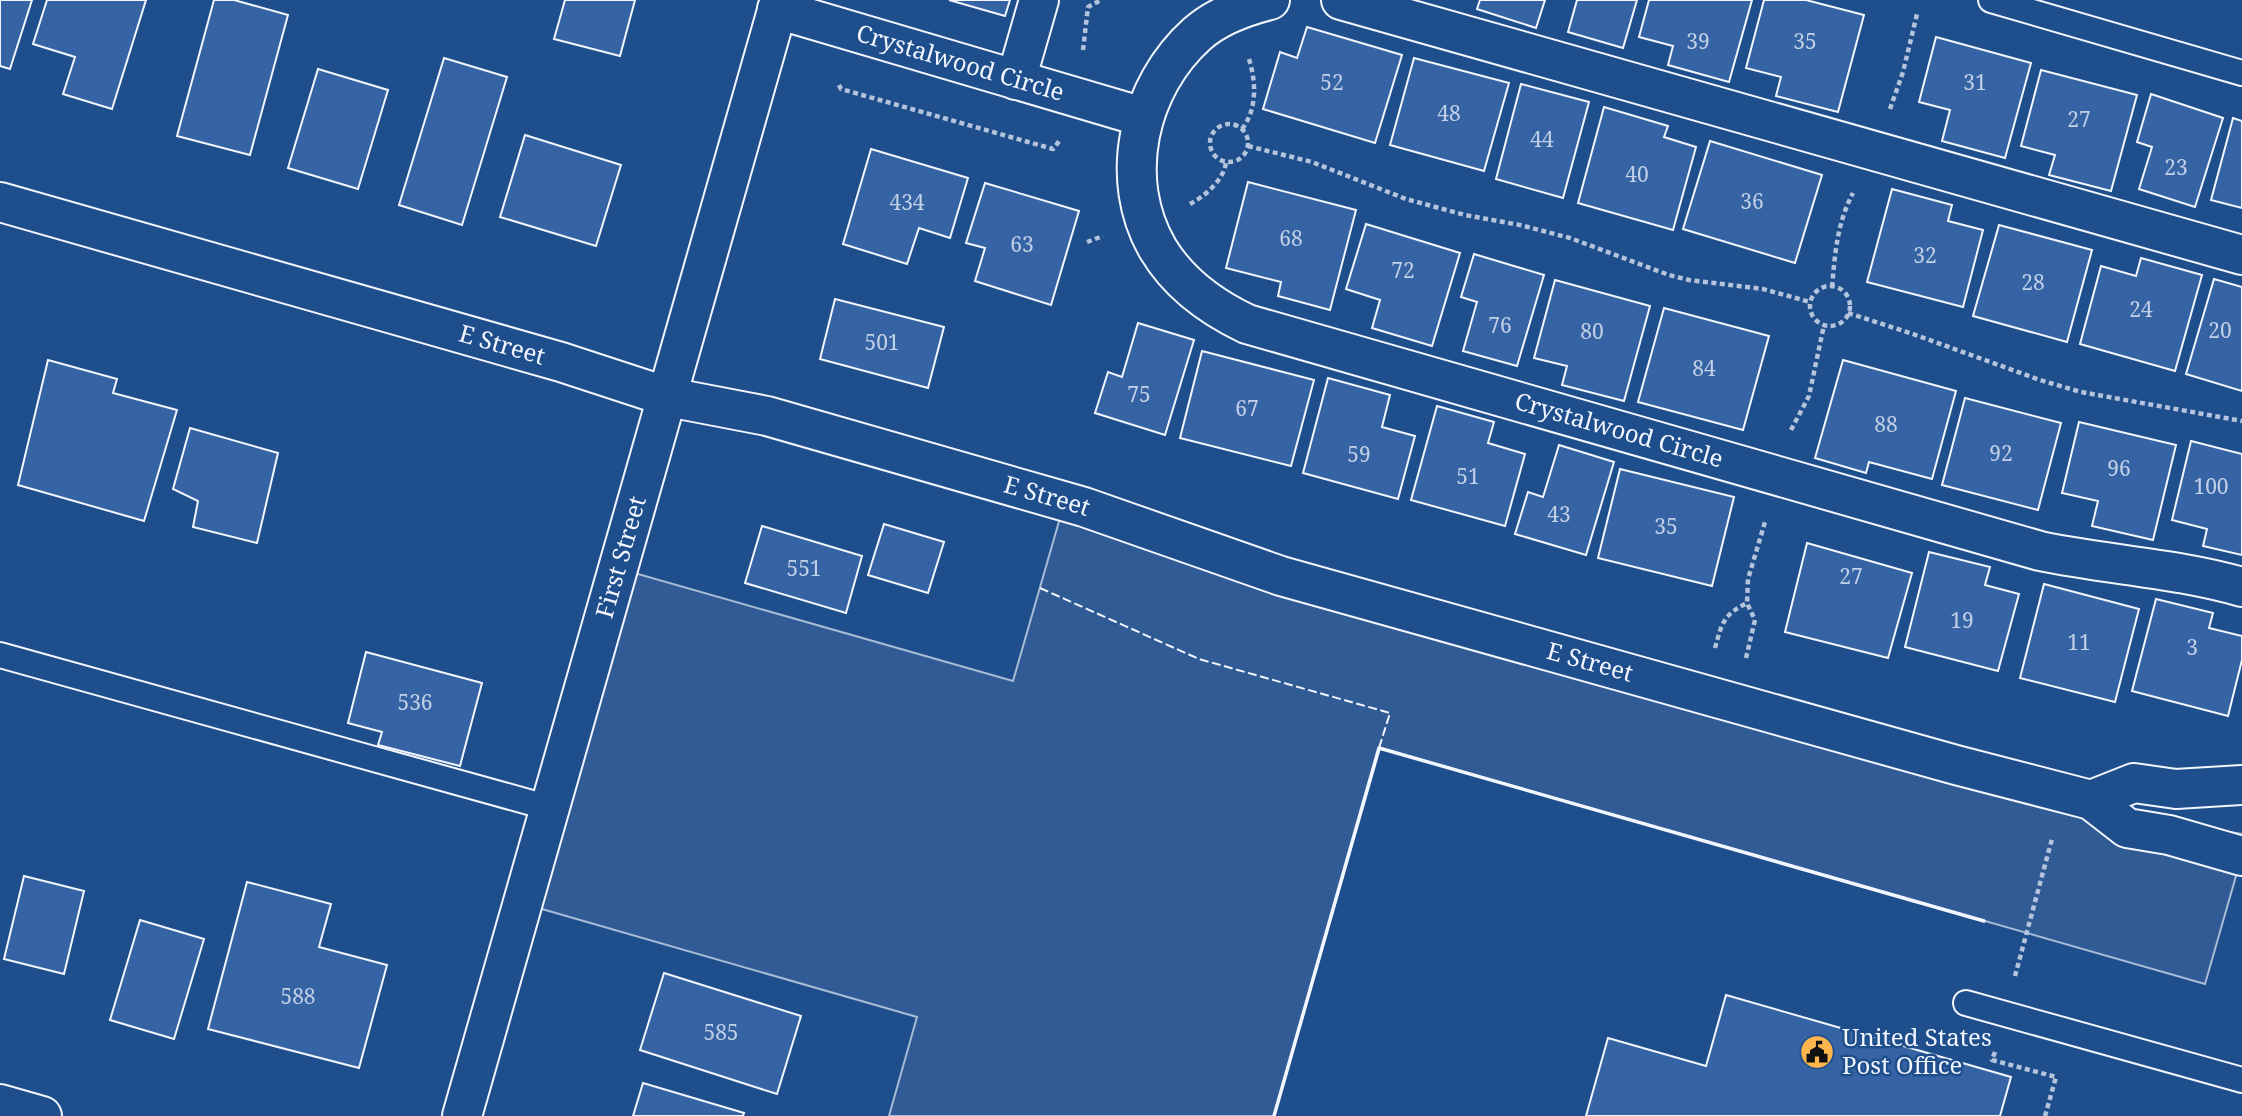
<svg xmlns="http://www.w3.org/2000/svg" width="2242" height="1116" font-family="'Noto Serif',serif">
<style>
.built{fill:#305b95;stroke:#a8bbd7;stroke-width:2}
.building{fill:#3563a3;stroke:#f2f6ff;stroke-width:2}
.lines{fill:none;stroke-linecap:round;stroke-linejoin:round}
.lane-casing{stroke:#f2f6ff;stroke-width:28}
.street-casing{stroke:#f2f6ff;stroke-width:42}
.secondary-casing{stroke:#f2f6ff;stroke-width:42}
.path{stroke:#b3c4dc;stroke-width:4.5;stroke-dasharray:5 3.5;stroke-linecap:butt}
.lane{stroke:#1f4e8c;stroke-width:24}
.street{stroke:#1f4e8c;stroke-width:38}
.secondary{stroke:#1f4e8c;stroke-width:38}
.fence{stroke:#f2f6ff;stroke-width:2;stroke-dasharray:9 3.5;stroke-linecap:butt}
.wall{stroke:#f2f6ff;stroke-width:3.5}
.labels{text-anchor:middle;stroke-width:5;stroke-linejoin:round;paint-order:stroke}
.number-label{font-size:21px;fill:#c3d1e8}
.street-label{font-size:24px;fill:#f2f6ff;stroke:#1f4e8c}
.poi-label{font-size:24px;fill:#f2f6ff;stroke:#1f4e8c;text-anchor:start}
</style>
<rect width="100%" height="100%" fill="#1f4e8c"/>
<polygon class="built" points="1062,511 2064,804 2242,834 2242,855 2205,984 1380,748 1274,1116 889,1116 917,1017 535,907 631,572 1013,681"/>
<g class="building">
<polygon points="0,0 32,0 10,69 0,66"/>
<polygon points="47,0 146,0 112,109 63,94 75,57 33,44"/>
<polygon points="214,0 234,0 288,15 250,155 177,136"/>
<polygon points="565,0 635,0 620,56 554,39"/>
<polygon points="949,0 1010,0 1005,16"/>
<polygon points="1480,0 1545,0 1536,28 1477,9"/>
<polygon points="1577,0 1637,0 1623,48 1568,32"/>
<polygon points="1649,0 1752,0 1729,82 1668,65 1673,46 1639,37"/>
<polygon points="1764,0 1806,0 1864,15 1838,112 1776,96 1781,77 1746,68"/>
<polygon points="1307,27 1402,55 1375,143 1263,109 1280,52 1297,58"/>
<polygon points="1936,37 2031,63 2005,158 1942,141 1950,110 1919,102"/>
<polygon points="444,58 507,77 462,225 399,205"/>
<polygon points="1414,58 1509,83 1484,171 1390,145"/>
<polygon points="318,69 388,90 358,189 288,168"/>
<polygon points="2041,70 2137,95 2111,191 2049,175 2055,155 2021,146"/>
<polygon points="1521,84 1589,102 1563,198 1496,179"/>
<polygon points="2151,94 2223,118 2195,207 2139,189 2152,147 2137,142"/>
<polygon points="1604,107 1668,126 1664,137 1696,147 1673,230 1578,203"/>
<polygon points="2233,118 2242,121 2242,208 2211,200"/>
<polygon points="525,135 621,165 596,246 500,217"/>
<polygon points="1710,141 1822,175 1795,263 1683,229"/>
<polygon points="871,149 968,178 950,238 919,228 907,264 843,244"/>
<polygon points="1248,182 1356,210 1330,310 1278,296 1281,282 1226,268"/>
<polygon points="985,183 1079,211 1051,305 975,281 985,248 966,243"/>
<polygon points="1892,189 1952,205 1948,221 1983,230 1963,307 1867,282"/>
<polygon points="1366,224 1460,253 1432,346 1372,328 1380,300 1346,289"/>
<polygon points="1999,225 2092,250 2067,342 1973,316"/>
<polygon points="1474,254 1544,275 1517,366 1463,351 1477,302 1461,297"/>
<polygon points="2141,258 2202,275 2175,371 2080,344 2101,266 2136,276"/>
<polygon points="2214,279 2242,287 2242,391 2186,374"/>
<polygon points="1555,280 1650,306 1624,401 1562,385 1567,366 1534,358"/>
<polygon points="835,299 944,327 928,388 820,359"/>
<polygon points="1664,308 1769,336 1743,430 1638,402"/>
<polygon points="1138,323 1194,340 1165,435 1095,413 1108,372 1122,377"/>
<polygon points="1202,351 1314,380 1291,466 1180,438"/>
<polygon points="48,360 117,379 113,393 177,410 144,521 18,485"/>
<polygon points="1843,360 1956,391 1932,479 1869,462 1866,473 1815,458"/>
<polygon points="1328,378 1390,395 1382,427 1415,436 1398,499 1303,473"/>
<polygon points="1965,398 2061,423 2038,510 1942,485"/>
<polygon points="1437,406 1494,422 1488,443 1525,454 1505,526 1411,500"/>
<polygon points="2079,422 2176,445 2153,540 2092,526 2098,501 2062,493"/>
<polygon points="190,428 278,453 257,543 193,527 198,501 173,489"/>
<polygon points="2191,441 2242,454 2242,555 2203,546 2207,529 2172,520"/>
<polygon points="1559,445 1614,462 1586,555 1515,534 1528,492 1543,497"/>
<polygon points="1620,469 1734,497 1712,586 1598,558"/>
<polygon points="884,524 944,542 928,593 868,575"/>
<polygon points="762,526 862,556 846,613 745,583"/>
<polygon points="1807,543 1912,573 1888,658 1785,632"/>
<polygon points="1929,552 1990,567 1985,585 2019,594 1998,671 1905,647"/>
<polygon points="2044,584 2139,609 2115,702 2020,678"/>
<polygon points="2156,599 2213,613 2209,628 2242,636 2242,660 2228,716 2132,691"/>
<polygon points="366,652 482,683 460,766 378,745 382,732 348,723"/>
<polygon points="24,876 84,891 64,974 4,959"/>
<polygon points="247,882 331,904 319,947 387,965 359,1068 208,1029"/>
<polygon points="140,920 204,939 174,1039 110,1020"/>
<polygon points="664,973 801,1016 777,1094 640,1050"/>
<polygon points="1726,995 2011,1077 2000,1116 1586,1116 1608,1038 1706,1066"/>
<polygon points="643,1083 744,1113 743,1116 633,1116"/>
</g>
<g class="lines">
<g class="lane-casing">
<g id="lane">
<polyline points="1991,0 2242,73"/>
<polyline points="0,655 550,808"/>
<polyline points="1966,1003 2242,1080"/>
</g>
</g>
<g class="street-casing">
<g id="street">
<path id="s1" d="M 1270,0 C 1246,6 1216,17 1197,34 C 1138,87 1117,179 1158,249 C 1179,284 1211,307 1247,324 L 2040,551 C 2107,565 2176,568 2242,587"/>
<polyline points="1341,0 2242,255"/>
<path id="s2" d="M 777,9 L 1143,117"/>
<polyline points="1016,80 1039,0"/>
<path id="s3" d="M 0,202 L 561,362 L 668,397 L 767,416 L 1084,507 L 1281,576 L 1956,765 L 2091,800 L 2127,828 L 2169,835 L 2242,856"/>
<polyline points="2091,800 2134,783 2176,789 2242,785"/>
<polyline points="0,1104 42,1116"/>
</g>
</g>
<g class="secondary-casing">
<g id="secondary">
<path id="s4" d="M 462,1116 L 780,0"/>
</g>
</g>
<g class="path">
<polyline points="1083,50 1088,7 1101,0"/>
<polyline points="839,85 841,89 1053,149 1060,140"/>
<polyline points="1890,109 1903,72 1917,14"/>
<circle cx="1229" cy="143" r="19"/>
<path d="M 1242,129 C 1258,108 1256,80 1248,56"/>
<polyline points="1248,146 1312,162 1406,199 1465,215 1520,225 1570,238 1669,275 1689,280 1763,289 1810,302"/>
<path d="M 1190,204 C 1205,196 1224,180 1226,162"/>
<polyline points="1087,242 1103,236"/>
<circle cx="1830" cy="306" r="20"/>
<path d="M 1832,287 C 1835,254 1837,223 1853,193"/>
<polyline points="1848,313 1913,334 2040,380 2081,392 2242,421"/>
<polyline points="1791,430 1809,396 1824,325"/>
<path d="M 1715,648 C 1722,623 1723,615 1747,603"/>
<polyline points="1746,658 1755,620 1747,603 1748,579 1765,522"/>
<polyline points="2015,976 2052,839"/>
<polyline points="1995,1052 1992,1060 2056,1077 2045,1116"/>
</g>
<use href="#lane" class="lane"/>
<use href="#street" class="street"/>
<use href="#secondary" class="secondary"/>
<polyline class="fence" points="1040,588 1199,659 1390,713 1379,748"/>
<polyline class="wall" points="1274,1116 1379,748 1984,921"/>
</g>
<defs>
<g id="civic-disc" transform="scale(1.75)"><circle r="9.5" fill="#ffb74d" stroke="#1f4e8c"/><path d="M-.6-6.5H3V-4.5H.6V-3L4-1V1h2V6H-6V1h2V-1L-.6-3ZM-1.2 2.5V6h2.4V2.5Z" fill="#111"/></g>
</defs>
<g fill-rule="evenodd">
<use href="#civic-disc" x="1817" y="1052"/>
</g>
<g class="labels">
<g class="number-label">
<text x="1698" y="49">39</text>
<text x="1805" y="49">35</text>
<text x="1332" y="90">52</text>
<text x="1975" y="90">31</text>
<text x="1449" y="121">48</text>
<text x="2079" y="127">27</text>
<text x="1542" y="147">44</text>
<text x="2176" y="175">23</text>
<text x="1637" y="182">40</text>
<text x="1752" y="209">36</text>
<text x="907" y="210">434</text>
<text x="1291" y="246">68</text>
<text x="1022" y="252">63</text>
<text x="1925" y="263">32</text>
<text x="1403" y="278">72</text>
<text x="2033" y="290">28</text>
<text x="2141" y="317">24</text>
<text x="1500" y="333">76</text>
<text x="2220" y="338">20</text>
<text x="1592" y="339">80</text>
<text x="882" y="350">501</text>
<text x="1704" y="376">84</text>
<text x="1139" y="402">75</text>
<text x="1247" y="416">67</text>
<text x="1886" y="432">88</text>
<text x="2001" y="461">92</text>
<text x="1359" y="462">59</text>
<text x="2119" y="476">96</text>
<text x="1468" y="484">51</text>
<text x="2211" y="494">100</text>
<text x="1559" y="522">43</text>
<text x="1666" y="534">35</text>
<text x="804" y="576">551</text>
<text x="1851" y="584">27</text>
<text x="1962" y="628">19</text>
<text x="2079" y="650">11</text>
<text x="2192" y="655">3</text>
<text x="415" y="710">536</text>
<text x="298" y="1004">588</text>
<text x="721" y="1040">585</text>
</g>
<g class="street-label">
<text dy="8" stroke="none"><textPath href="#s2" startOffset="191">Crystalwood Circle</textPath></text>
<text dy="8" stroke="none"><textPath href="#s3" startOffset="522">E Street</textPath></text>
<text dy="8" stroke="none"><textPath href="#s1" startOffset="822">Crystalwood Circle</textPath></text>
<text dy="8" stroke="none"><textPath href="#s3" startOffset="1088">E Street</textPath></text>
<text dy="8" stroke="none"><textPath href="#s4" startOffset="581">First Street</textPath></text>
<text dy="8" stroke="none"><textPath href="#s3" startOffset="1656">E Street</textPath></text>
</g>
<g class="poi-label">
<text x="1842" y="1046">United States<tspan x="1842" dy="28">Post Office</tspan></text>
</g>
</g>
</svg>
